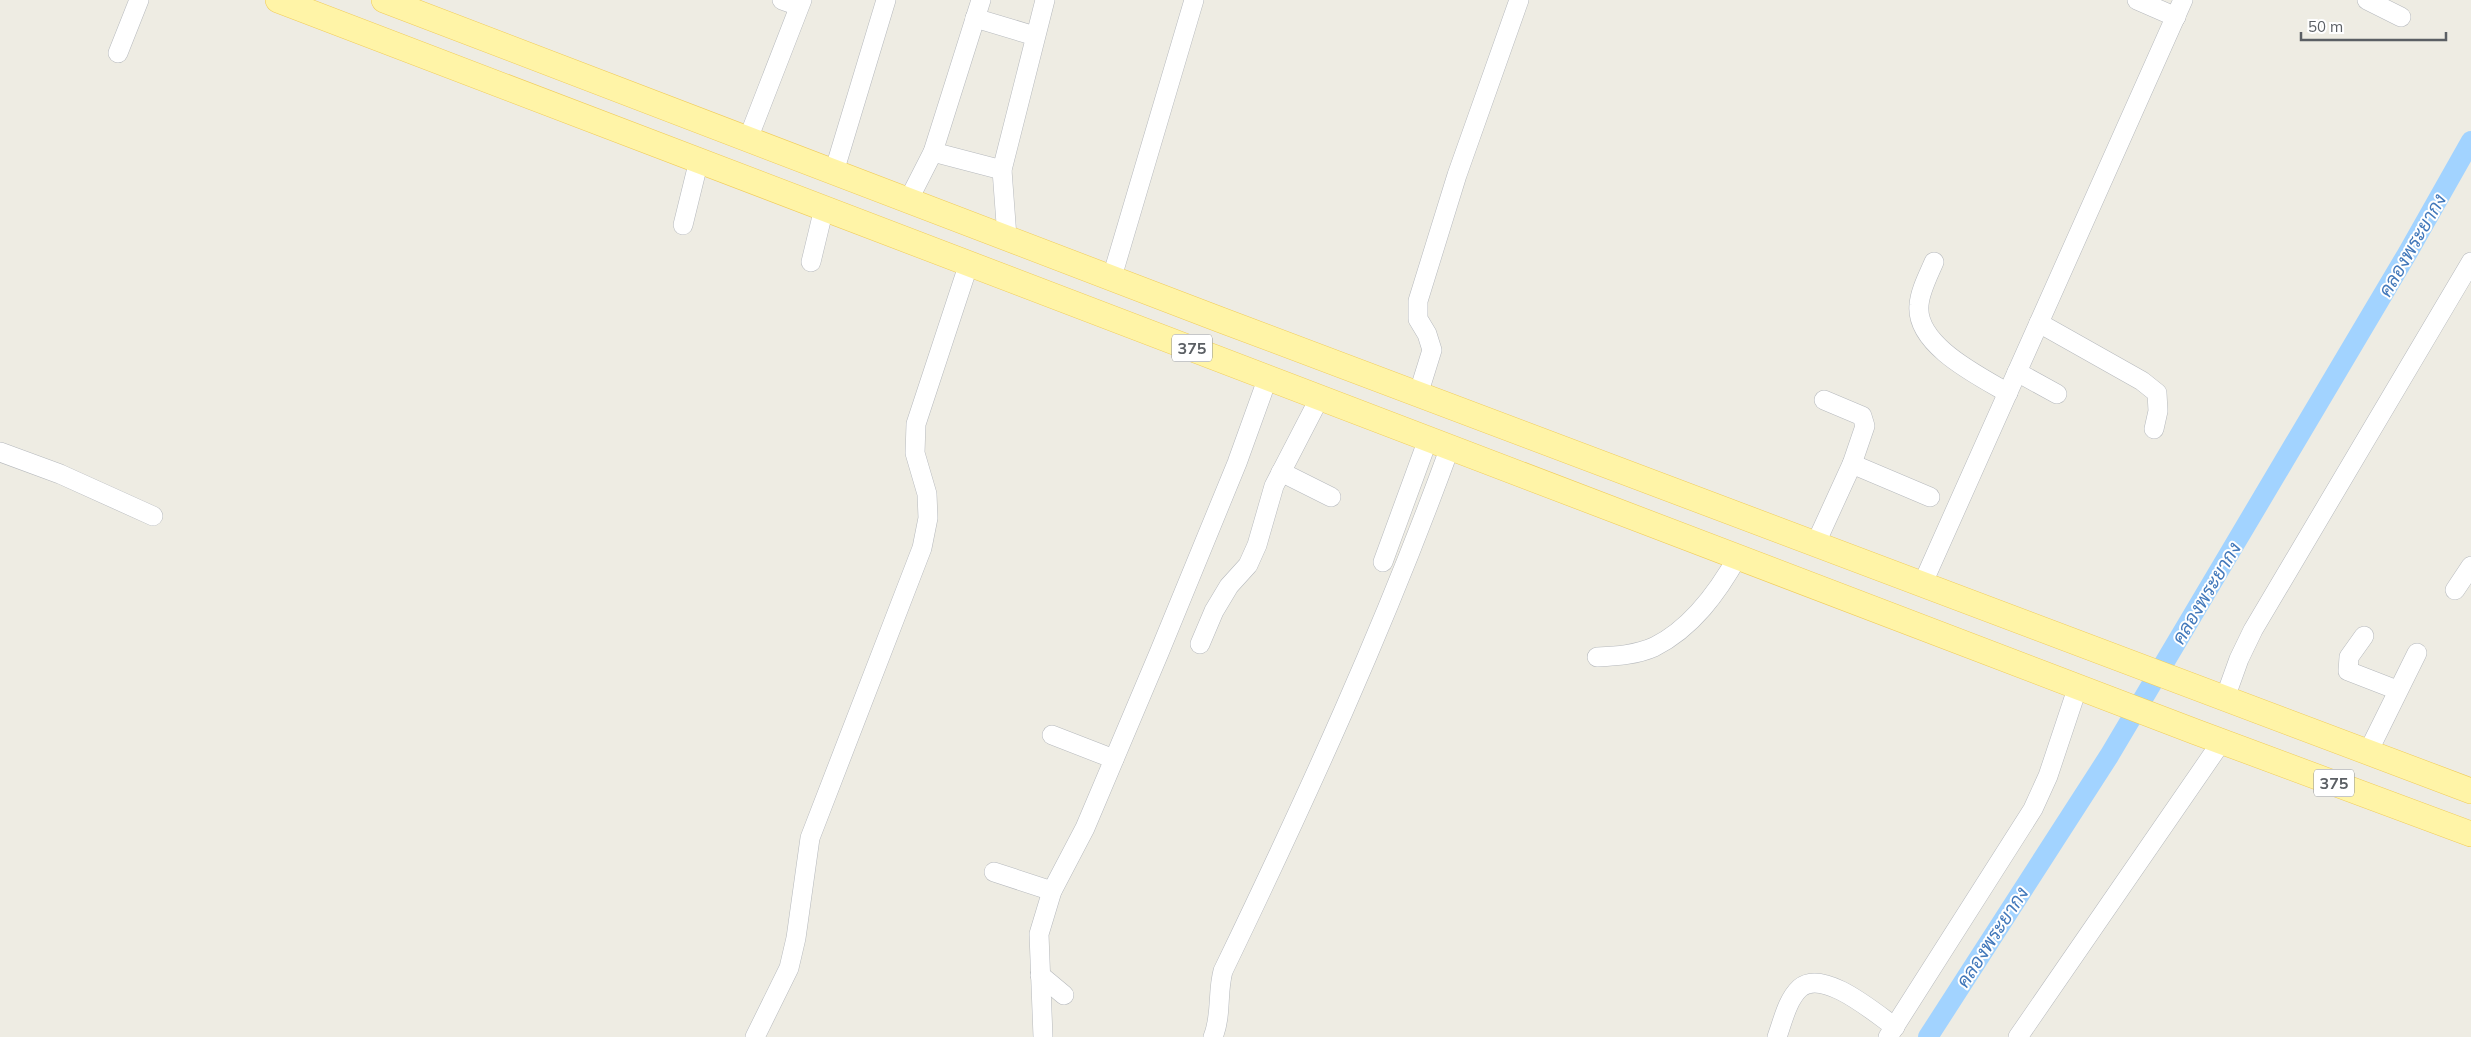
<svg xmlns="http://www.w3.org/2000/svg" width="2471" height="1037" font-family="Mulish,Sarabun,sans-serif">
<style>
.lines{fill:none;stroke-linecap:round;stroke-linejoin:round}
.canal{stroke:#a2d3ff;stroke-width:20}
.minor-casing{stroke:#b6b9bd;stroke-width:20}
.major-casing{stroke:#f1cc59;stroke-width:26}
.minor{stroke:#fff;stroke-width:19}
.major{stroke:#fff4a7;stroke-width:25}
.labels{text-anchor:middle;stroke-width:4;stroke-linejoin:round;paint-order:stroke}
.shield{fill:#fff;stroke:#8c8f92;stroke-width:1}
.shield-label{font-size:16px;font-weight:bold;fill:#5b5f64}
.water-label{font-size:19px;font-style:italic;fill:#4278ba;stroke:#fff}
</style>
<rect width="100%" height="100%" fill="#eeece3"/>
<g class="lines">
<polyline class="canal" points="1928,1037 2109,756 2407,254 2471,141"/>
<g class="minor-casing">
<g id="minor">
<polyline points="782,0 799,6"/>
<polyline points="2137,0 2176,17"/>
<polyline points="2367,0 2401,17"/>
<polyline points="975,18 1035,36"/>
<polyline points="118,53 139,0"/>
<polyline points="748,139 802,0"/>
<polyline points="933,152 1002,170"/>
<polyline points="834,172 886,0"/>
<polyline points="908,201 933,152 981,0"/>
<polyline points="683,225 699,160"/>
<polyline points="1007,237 1002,170 1045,0"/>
<polyline points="811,262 824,208"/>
<path d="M 1934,262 C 1928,276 1920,291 1919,305 C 1915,345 1979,376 2008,393"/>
<polyline points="1112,277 1194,0"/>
<polyline points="2039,323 2142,381 2157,393 2158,411 2154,429"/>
<polyline points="2017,372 2057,394"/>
<polyline points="1418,395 1432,350 1427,334 1418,319 1418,301 1457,175 1519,0"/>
<polyline points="1824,400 1862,416 1865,426 1852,464"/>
<polyline points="0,452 60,474 153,516"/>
<polyline points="1281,472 1331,497"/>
<polyline points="1815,545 1852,464 1930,497"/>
<polyline points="1383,562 1428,439"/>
<polyline points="1922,585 2183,0"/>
<polyline points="2455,590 2471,566"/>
<polyline points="2364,636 2349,657 2348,671 2397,690"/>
<polyline points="1200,644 1214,611 1229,586 1248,565 1257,545 1274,486 1320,397"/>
<path d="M 1597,657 C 1616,656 1636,655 1654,647 C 1692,628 1718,592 1738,556"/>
<polyline points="2225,698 2239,659 2253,630 2471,262"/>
<polyline points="1052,735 1114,759"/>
<polyline points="2368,752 2417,653"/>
<polyline points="994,872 1052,891"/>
<polyline points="1040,975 1064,995"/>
<polyline points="755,1037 789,968 796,938 810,838 922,548 928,518 927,494 915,453 916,424 969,263"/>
<polyline points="1043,1037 1039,934 1052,891 1085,828 1159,653 1237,463 1268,377"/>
<path d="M 1213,1037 C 1222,1015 1217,993 1223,971 C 1306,799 1385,626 1450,447"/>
<path d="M 1777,1037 C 1783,1021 1787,1000 1800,988 C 1823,968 1875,1013 1895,1027"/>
<polyline points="1888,1037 2033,809 2048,776 2078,686"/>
<polyline points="2018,1037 2222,741"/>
</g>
</g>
<g class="major-casing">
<g id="major">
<polyline points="278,0 2196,732 2471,834"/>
<polyline points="384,0 1221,320 2471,791"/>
</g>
</g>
<use href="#minor" class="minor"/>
<use href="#major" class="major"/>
</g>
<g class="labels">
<g class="shield">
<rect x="1172" y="334.5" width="40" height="27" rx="4"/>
<rect x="2314" y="769.5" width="40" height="27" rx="4"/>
</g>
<g class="shield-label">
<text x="1192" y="354">375</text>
<text x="2334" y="789">375</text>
</g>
<g class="water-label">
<text transform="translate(2412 245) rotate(-60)" y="7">คลองพระยากง</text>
<text transform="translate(2206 593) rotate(-59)" y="7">คลองพระยากง</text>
<text transform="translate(1992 937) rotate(-57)" y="7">คลองพระยากง</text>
</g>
</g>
<path d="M2301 32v8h145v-8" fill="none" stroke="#5b5f64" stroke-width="2.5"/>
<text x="2308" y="32" font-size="15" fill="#5b5f64" stroke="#ffffff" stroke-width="4" paint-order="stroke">50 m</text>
</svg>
